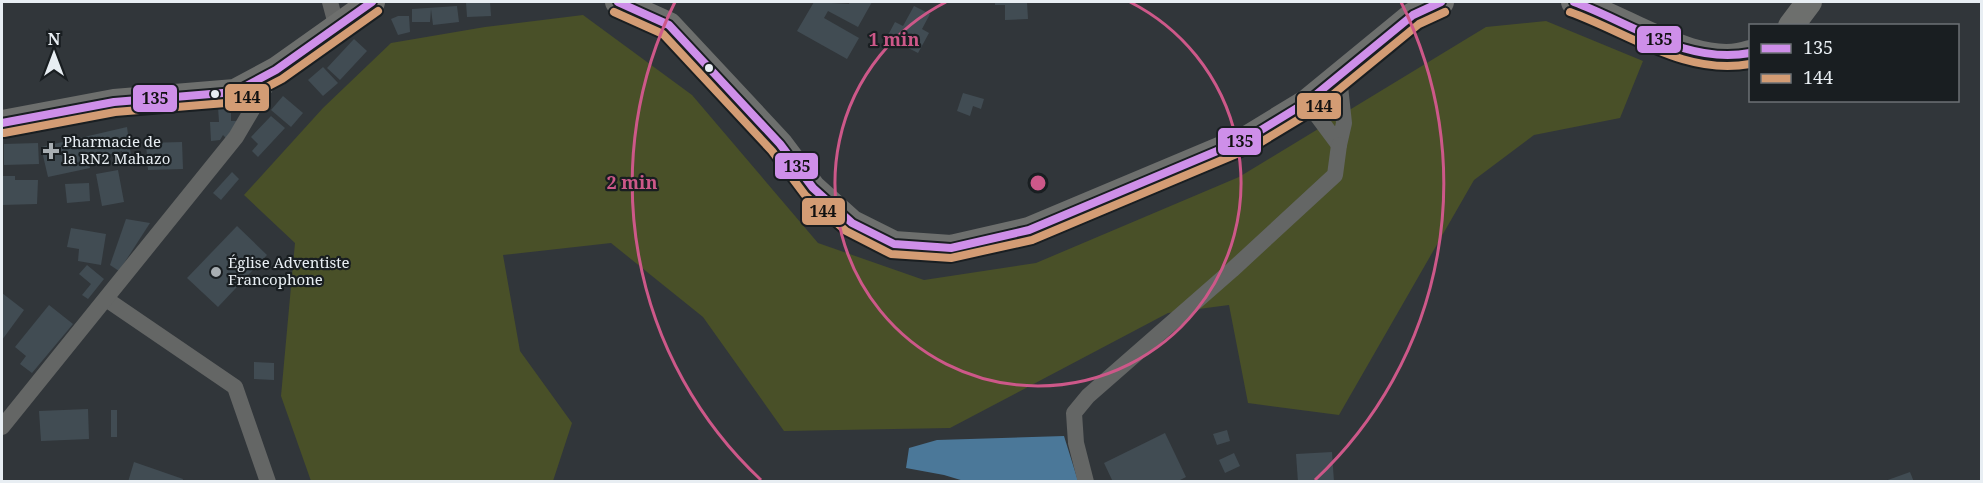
<svg xmlns="http://www.w3.org/2000/svg" width="1983" height="483" font-family="'Noto Serif',serif">
<style>
.green{fill:#495028}
.water{fill:#4b7899}
.building{fill:#414c53}
.lines{fill:none;stroke-linecap:round;stroke-linejoin:round}
.minor{stroke:#646665;stroke-width:16}
.primary{stroke:#6d6f6d;stroke-width:26}
.bus-1-casing{stroke:#191e21;stroke-width:12}
.bus-2-casing{stroke:#191e21;stroke-width:12}
.bus-1{stroke:#ce8fe9;stroke-width:8}
.bus-2{stroke:#d39c74;stroke-width:8}
.ring{fill:none;stroke:#cd5889;stroke-width:3}
.bus-dot{fill:#e8eef3;stroke:#191e21;stroke-width:2}
.poi-dot{fill:#a8aeb2;stroke:#191e21;stroke-width:2}
.labels{text-anchor:middle;stroke-width:4.5;stroke-linejoin:round;paint-order:stroke}
.poi-label{font-size:15px;fill:#e8eef3;stroke:#191e21;text-anchor:start}
.centre{fill:#cd5889;stroke:#191e21;stroke-width:3}
.ring-label{font-size:18px;text-anchor:middle;font-weight:bold;fill:#cd5889;stroke:#191e21;stroke-width:4.5;stroke-linejoin:round;paint-order:stroke}
.line-badge{stroke:#191e21;stroke-width:2}
.pale-badge-label{font-size:16px;text-anchor:middle;font-weight:bold;fill:#111}
</style>
<rect width="100%" height="100%" fill="#31363a"/>
<polygon class="green" points="583,15 692,95 818,243 924,280 1036,263 1239,177 1486,27 1546,21 1643,61 1620,118 1534,135 1474,180 1339,415 1248,403 1229,305 1168,313 950,428 784,431 703,317 611,243 503,255 520,351 572,423 553,481 311,481 281,396 295,243 244,195 323,108 391,43 485,27"/>
<polygon class="water" points="1064,436 1078,481 964,481 944,475 906,468 909,448 937,440"/>
<g class="building">
<polygon points="466,2 490,2 491,16 467,17"/>
<polygon points="814,2 849,4 850,2 872,2 858,27 828,11 824,18 859,38 847,59 797,31"/>
<polygon points="995,2 1027,2 1028,19 1005,20 1005,5 995,5"/>
<polygon points="457,6 459,22 433,25 431,9 430,22 412,22 412,9"/>
<polygon points="914,6 930,14 922,29 929,33 918,53 887,37 895,22 903,26"/>
<polygon points="398,16 409,16 410,32 398,35 391,19"/>
<polygon points="354,39 367,51 340,80 327,68"/>
<polygon points="323,67 338,83 323,96 308,80"/>
<polygon points="963,93 984,99 981,109 973,106 970,116 957,111"/>
<polygon points="283,96 303,113 291,127 271,110"/>
<polygon points="231,106 231,121 239,121 226,138 223,135 220,140 211,141 210,122 219,122 218,107"/>
<polygon points="271,116 285,128 258,157 252,151 258,144 251,137"/>
<polygon points="127,127 131,156 122,157 122,151 107,155 108,160 89,162 90,168 48,177 41,147"/>
<polygon points="182,142 183,169 148,170 146,143"/>
<polygon points="38,143 39,164 4,165 4,144"/>
<polygon points="118,170 124,202 102,206 96,174"/>
<polygon points="232,172 239,179 221,200 213,193"/>
<polygon points="2,176 15,176 15,180 38,180 37,204 2,205"/>
<polygon points="89,183 90,201 67,203 65,184"/>
<polygon points="126,219 150,223 119,271 110,265"/>
<polygon points="237,226 267,255 218,307 187,278"/>
<polygon points="71,228 106,234 101,265 78,261 79,249 67,247"/>
<polygon points="87,265 104,279 88,299 82,295 91,284 79,274"/>
<polygon points="2,293 24,310 2,340"/>
<polygon points="49,305 73,324 32,373 20,364 26,356 15,347"/>
<polygon points="254,362 274,363 274,380 254,379"/>
<polygon points="88,409 89,439 41,441 39,411"/>
<rect x="111" y="410" width="6" height="27"/>
<polygon points="1227,430 1230,441 1217,445 1213,434"/>
<polygon points="1165,433 1186,477 1176,482 1113,482 1104,463"/>
<polygon points="1332,452 1334,482 1298,482 1296,454"/>
<polygon points="1234,453 1240,466 1225,473 1219,460"/>
<polygon points="134,462 183,479 182,482 128,482"/>
<polygon points="1910,472 1914,482 1885,482 1885,481"/>
</g>
<g class="lines">
<g class="minor">
<polyline points="330,2 337,28"/>
<polyline points="1307,102 1339,145 1344,123 1339,77"/>
<polyline points="106,299 235,387 268,482"/>
<polyline points="2,427 236,137 273,74"/>
<polyline points="1086,482 1076,443 1074,413 1088,396 1232,270 1335,175 1339,145"/>
</g>
<g class="primary">
<polyline points="618,2 669,25 780,144 813,188 852,223 894,244 951,248 1029,230 1248,138 1307,102 1413,15 1441,2"/>
<path d="M 1574,2 C 1624,17 1698,72 1750,53"/>
<polyline points="1791,26 1809,2"/>
<polyline points="2,123 114,102 235,92 276,70 372,2"/>
</g>
<g class="bus-1-casing">
<g id="bus-1">
<polyline points="618,2 669,25 780,144 813,188 852,223 894,244 951,248 1029,230 1248,138 1307,102 1413,15 1441,2"/>
<path d="M 1574,2 C 1631,23 1687,65 1750,53"/>
<polyline points="2,123 114,102 235,92 276,70 372,2"/>
</g>
</g>
<g class="bus-2-casing">
<g id="bus-2">
<polyline points="614,12 663,34 772,151 805,195 846,231 891,254 951,258 1032,240 1253,147 1314,110 1419,24 1445,12"/>
<path d="M 1570,12 C 1629,33 1685,76 1750,64"/>
<polyline points="4,133 115,112 238,102 282,79 378,11"/>
</g>
</g>
<use href="#bus-1" class="bus-1"/>
<use href="#bus-2" class="bus-2"/>
</g>
<g class="ring">
<path d="M1130 2A203 203 0 1 1 946 2"/>
<path d="M761 480A406 406 0 0 1 675 2M1401 2A406 406 0 0 1 1315 480"/>
</g>
<g class="bus-dot">
<circle cx="709" cy="68" r="5"/>
<circle cx="215" cy="94" r="5"/>
</g>
<g class="poi-dot">
<path d="M48 142h6v6h6v6h-6v6h-6v-6h-6v-6h6z"/>
<circle cx="216" cy="272" r="6"/>
</g>
<g class="labels">
<g class="poi-label">
<text x="63" y="147">Pharmacie de<tspan x="63" dy="17">la RN2 Mahazo</tspan></text>
<text x="228" y="268">Église Adventiste<tspan x="228" dy="17">Francophone</tspan></text>
</g>
</g>
<circle cx="1038" cy="183" r="9" class="centre"/>
<g class="ring-label">
<text x="894" y="46">1 min</text>
<text x="632" y="189">2 min</text>
</g>
<g class="line-badge">
<rect x="1636" y="25" width="46" height="29" rx="6" fill="#ce8fe9"/>
<rect x="224" y="83" width="46" height="29" rx="6" fill="#d39c74"/>
<rect x="132" y="84" width="46" height="29" rx="6" fill="#ce8fe9"/>
<rect x="1296" y="92" width="46" height="28" rx="6" fill="#d39c74"/>
<rect x="1217" y="127" width="45" height="29" rx="6" fill="#ce8fe9"/>
<rect x="774" y="152" width="45" height="28" rx="6" fill="#ce8fe9"/>
<rect x="801" y="197" width="45" height="29" rx="6" fill="#d39c74"/>
</g>
<g class="pale-badge-label">
<text x="1659" y="45">135</text>
<text x="247" y="103">144</text>
<text x="155" y="104">135</text>
<text x="1319" y="112">144</text>
<text x="1240" y="147">135</text>
<text x="797" y="172">135</text>
<text x="823" y="217">144</text>
</g>
<rect width="1983" height="483" fill="none" stroke="#e8eef3" stroke-width="6"/>
<rect x="1749" y="24" width="210" height="78" fill="#191e21" stroke="#6c7175" stroke-width="1.5"/>
<rect x="1761" y="44" width="30" height="9" fill="#ce8fe9" stroke="#6c7175" stroke-width="1.5"/>
<text x="1803" y="54" font-size="18" fill="#e8eef3">135</text>
<rect x="1761" y="74" width="30" height="9" fill="#d39c74" stroke="#6c7175" stroke-width="1.5"/>
<text x="1803" y="84" font-size="18" fill="#e8eef3">144</text>
<g transform="translate(54 54)" stroke="#191e21" stroke-width="4.5" paint-order="stroke">
<path d="M0-4.5L10 22L0 15L-10 22Z" fill="#e8eef3"/>
<text y="-9" font-size="16" font-weight="bold" text-anchor="middle" fill="#e8eef3">N</text>
</g>
</svg>
